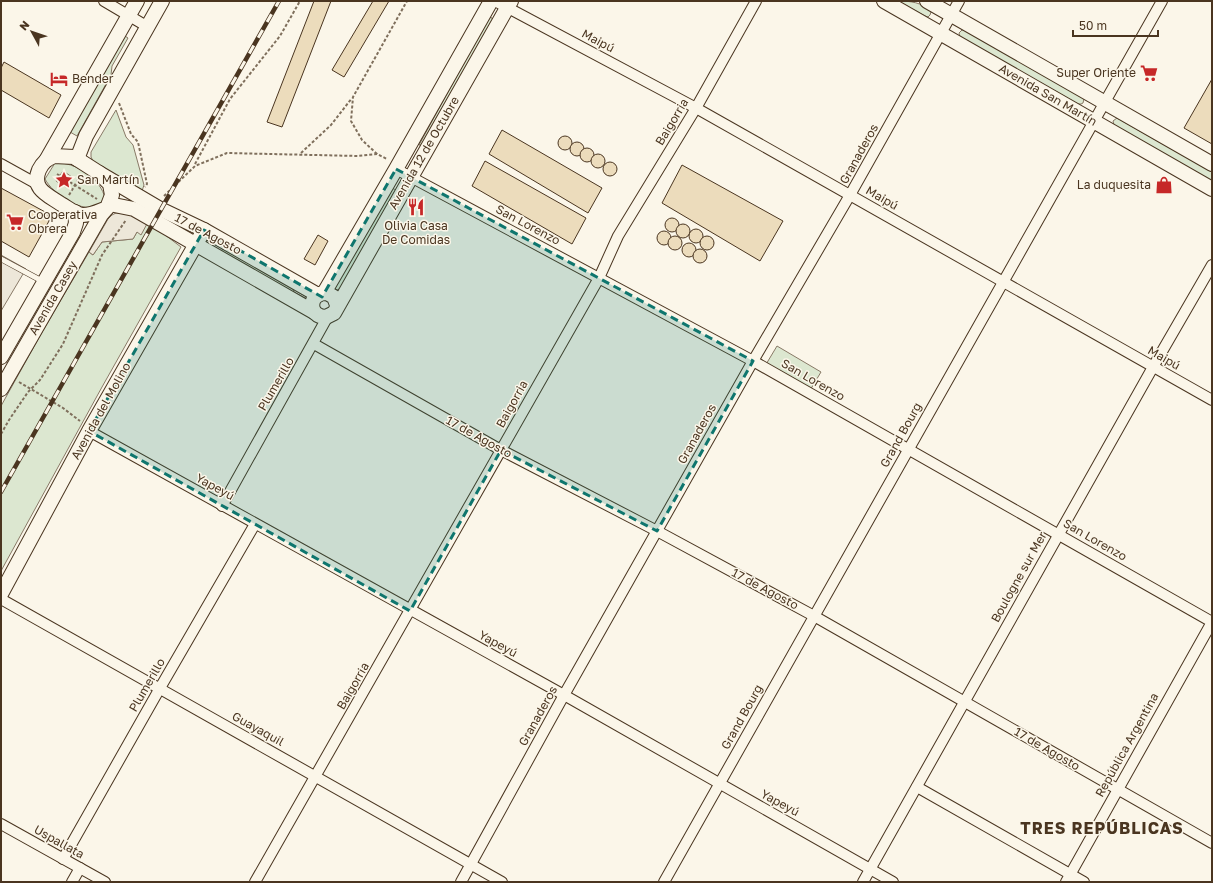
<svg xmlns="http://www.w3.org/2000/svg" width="1213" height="883" font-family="'Golos Text',sans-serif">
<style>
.green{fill:#dce7d0;stroke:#887966}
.parking{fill:#ede7d9;stroke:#887966}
.building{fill:#ecdcbc;stroke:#4a3520}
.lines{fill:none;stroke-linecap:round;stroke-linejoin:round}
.lane-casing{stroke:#4a3520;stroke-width:6}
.street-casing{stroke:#4a3520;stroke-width:12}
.secondary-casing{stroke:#4a3520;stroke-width:16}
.path{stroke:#7f6f5c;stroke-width:2;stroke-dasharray:3 2;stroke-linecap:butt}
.lane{stroke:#fbf6e9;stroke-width:5}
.street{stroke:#fbf6e9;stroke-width:10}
.secondary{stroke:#fbf6e9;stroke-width:14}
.rail-casing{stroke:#4a3520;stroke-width:4.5}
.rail{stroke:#fbf6e9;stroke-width:3;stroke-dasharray:9;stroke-linecap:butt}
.marked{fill:#0f766e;fill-opacity:0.2;stroke:#0f766e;stroke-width:3;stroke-dasharray:8 5;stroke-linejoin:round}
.labels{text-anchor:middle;stroke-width:3;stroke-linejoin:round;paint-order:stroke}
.street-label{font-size:12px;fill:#4a3520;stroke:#fbf6e9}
.poi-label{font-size:12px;fill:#4a3520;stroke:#fbf6e9;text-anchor:start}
.district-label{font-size:16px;font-weight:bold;letter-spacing:1px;fill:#4a3520;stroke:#fbf6e9}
</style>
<rect width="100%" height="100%" fill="#fbf6e9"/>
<g class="green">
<path d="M 898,1 C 909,1 923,2 931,12 L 930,15 L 928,17 L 925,16 Z"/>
<polygon points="489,17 492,18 493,20 422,145 419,145"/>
<polygon points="964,30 1082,97 1084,99 1083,103 1081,104 1078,104 960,37 959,33 962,30"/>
<polygon points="125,36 128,38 112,66 111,75 77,136 70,132"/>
<polygon points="116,110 126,137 133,145 144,185 142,191 93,161 91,157 91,152"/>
<polygon points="1117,118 1212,172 1212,181 1114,125 1113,121"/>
<path d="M 55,163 C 74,161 102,179 105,199 C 102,203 100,206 96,207 C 78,211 53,194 45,179 Z"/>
<polygon points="392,188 396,190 341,288 337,290 334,287"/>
<polygon points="148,222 181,247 102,387 1,571 1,406 41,334 89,252 93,255 102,242 133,239 137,232"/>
<polygon points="223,248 292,286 294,292 307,299 306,300 221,252"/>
<polygon points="777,346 821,372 809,392 765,366"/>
</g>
<g class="parking">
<polygon points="63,171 72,177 66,187 56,181"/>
<polygon points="116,213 125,213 148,222 141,235 137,232 133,239 102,242 93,255 89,252 108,219 112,215"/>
<polygon points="1,255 26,269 1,311"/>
</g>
<g class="building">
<polygon points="314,1 331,1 282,127 267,122"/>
<polygon points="373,1 389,1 344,77 332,70"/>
<polygon points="4,62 61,95 49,118 1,90 1,68"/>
<polygon points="1212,79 1212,144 1184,128"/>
<polygon points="502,130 602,188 588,213 489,154"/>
<circle cx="565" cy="143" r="7"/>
<circle cx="577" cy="149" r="7"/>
<circle cx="587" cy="155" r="7"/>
<circle cx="598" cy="161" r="7"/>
<polygon points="485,161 586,218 572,244 472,186"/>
<circle cx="610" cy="169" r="7"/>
<polygon points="682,165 783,221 760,261 662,203"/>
<polygon points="1,188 47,213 49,221 29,257 1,241"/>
<circle cx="672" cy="225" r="7"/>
<circle cx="683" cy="231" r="7"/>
<circle cx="696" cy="236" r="7"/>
<circle cx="664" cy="238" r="7"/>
<polygon points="318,235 328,241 315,265 304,259"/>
<circle cx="707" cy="243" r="7"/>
<circle cx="675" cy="243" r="7"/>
<circle cx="689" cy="250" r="7"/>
<circle cx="700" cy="256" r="7"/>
</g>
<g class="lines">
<g class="lane-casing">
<polyline id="lane" points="1,259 42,281"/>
</g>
<g class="street-casing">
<g id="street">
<polyline points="104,1 148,27"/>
<polyline points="495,1 696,108 1212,400"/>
<polyline points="1,164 37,184"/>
<polyline points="396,169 753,361 1212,622"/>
<polyline points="314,344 501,450 657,531 814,616 1212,843"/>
<polyline points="89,431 564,695 893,882"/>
<polyline points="222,506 328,316"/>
<polyline points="1,599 502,882"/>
<polyline points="917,787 1084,882"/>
<polyline points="1,824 105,882"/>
<polyline points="63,859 160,688 255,524"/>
<polyline points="72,882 80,868"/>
<polyline points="255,882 599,278 618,236 696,108 756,1"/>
<polyline points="461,882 564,695 753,361 850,195 959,1"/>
<polyline points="664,882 1162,1"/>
<polyline points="863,882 1153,367 1212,265"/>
<polyline points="1066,882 1212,622"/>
</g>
</g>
<g class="secondary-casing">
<g id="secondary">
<polyline points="884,1 1212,189"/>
<polyline points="927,1 1212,164"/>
<path d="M 54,156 L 74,157 L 99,173 L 110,184 L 112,195 L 107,208 C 99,211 92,215 83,215 C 76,215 68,208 61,204 C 48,195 31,189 39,170 C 43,162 47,159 54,156 Z"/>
<polyline points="47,159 137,1"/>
<polyline points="77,159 86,136 162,1"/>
<polyline points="99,173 160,209 204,230 318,295"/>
<polyline points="109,204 134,209 314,312"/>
<polyline points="324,293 396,169 491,1"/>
<path d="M 337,305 L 334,297 L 327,293 C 308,292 307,317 326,317 L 334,313 L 511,1"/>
<polyline points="1,357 73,232 76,223 75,212"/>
<polyline points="1,389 101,215 107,208"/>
<polyline points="1,594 89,431 204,230"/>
</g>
</g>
<g class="path">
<polyline points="119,103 131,134 138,142 147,184 145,187"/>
<polyline points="301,153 331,125 352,98"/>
<polyline points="377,154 362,140 351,121 353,97 407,1"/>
<polyline points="195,164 230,99 280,36 300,1"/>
<polyline points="57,174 97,199"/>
<polyline points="69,195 81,175"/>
<polyline points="164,196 195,166 227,153 358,156 377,154 387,159"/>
<polyline points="19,382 63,408 80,421"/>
<polyline points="1,434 9,420 28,392 40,380 63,344 102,255 126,220"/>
</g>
<use href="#lane" class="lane"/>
<use href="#street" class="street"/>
<use href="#secondary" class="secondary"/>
<g class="rail-casing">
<polyline id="rail" points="1,492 279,1"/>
</g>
<use href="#rail" class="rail"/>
</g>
<path class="marked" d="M 396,169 L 753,361 L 657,531 L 501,450 L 410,611 L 89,431 L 204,230 L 322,297 Z"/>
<defs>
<g id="supermarket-bare" transform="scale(1.38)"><path d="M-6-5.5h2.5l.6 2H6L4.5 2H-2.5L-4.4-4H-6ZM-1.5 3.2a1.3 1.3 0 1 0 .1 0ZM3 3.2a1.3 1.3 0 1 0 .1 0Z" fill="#c62828" stroke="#fbf6e9" stroke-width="2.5" paint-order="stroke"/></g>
<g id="hotel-bare" transform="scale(1.38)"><path d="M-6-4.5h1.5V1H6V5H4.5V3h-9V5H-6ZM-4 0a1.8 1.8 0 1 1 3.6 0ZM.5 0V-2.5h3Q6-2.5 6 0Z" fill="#c62828" stroke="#fbf6e9" stroke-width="2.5" paint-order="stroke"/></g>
<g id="sight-bare" transform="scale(1.38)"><path d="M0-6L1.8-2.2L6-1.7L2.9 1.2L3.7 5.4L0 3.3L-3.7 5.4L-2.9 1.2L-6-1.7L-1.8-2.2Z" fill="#c62828" stroke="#fbf6e9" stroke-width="2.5" paint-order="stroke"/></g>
<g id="shop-bare" transform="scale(1.38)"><path d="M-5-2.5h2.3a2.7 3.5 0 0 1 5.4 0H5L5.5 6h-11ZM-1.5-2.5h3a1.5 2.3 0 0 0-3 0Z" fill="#c62828" stroke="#fbf6e9" stroke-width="2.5" paint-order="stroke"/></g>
<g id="restaurant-bare" transform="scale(1.38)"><path d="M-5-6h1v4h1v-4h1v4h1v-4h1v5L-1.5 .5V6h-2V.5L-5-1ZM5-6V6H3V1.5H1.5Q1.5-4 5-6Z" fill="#c62828" stroke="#fbf6e9" stroke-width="2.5" paint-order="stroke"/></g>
</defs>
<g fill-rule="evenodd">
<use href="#supermarket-bare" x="1149" y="73"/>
<use href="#hotel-bare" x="59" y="79"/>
<use href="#sight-bare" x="64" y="180"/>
<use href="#shop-bare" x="1164" y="185"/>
<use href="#restaurant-bare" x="416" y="207"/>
<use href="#supermarket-bare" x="15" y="222"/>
</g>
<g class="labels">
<g class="street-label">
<text transform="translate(598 41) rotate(28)" y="4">Maipú</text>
<text transform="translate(1048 95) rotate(30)" y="4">Avenida San Martín</text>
<text transform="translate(672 122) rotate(-59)" y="4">Baigorria</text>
<text transform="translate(424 153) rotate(-60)" y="4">Avenida 12 de Octubre</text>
<text transform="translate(859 154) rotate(-61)" y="4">Granaderos</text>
<text transform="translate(882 198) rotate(30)" y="4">Maipú</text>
<text transform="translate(528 225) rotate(28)" y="4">San Lorenzo</text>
<text transform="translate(208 234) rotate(28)" y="4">17 de Agosto</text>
<text transform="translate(53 298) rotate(-60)" y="4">Avenida Casey</text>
<text transform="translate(1164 358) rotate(30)" y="4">Maipú</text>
<text transform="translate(813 380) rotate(30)" y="4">San Lorenzo</text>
<text transform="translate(276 384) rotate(-60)" y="4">Plumerillo</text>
<text transform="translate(512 404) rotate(-61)" y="4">Baigorria</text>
<text transform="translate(101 411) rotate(-61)" y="4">Avenida del Molino</text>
<text transform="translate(697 434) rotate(-61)" y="4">Granaderos</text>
<text transform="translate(901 435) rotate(-61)" y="4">Grand Bourg</text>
<text transform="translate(479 437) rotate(29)" y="4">17 de Agosto</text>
<text transform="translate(215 487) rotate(29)" y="4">Yapeyú</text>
<text transform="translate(1095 540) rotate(30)" y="4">San Lorenzo</text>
<text transform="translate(1019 577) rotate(-61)" y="4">Boulogne sur Mer</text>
<text transform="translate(765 589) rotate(28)" y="4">17 de Agosto</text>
<text transform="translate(498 644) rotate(29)" y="4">Yapeyú</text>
<text transform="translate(147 685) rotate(-60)" y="4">Plumerillo</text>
<text transform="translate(353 686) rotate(-60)" y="4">Baigorria</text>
<text transform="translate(538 716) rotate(-61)" y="4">Granaderos</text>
<text transform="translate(742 717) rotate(-61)" y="4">Grand Bourg</text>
<text transform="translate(258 729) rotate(29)" y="4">Guayaquil</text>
<text transform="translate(1127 745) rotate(-61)" y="4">República Argentina</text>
<text transform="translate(1047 749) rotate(30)" y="4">17 de Agosto</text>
<text transform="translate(780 803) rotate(29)" y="4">Yapeyú</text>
<text transform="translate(59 842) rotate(29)" y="4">Uspallata</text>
</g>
<g class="poi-label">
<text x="1136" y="77" text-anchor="end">Super Oriente</text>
<text x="72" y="83">Bender</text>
<text x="77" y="184">San Martín</text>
<text x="1151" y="189" text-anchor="end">La duquesita</text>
<text x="28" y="219">Cooperativa<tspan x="28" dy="14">Obrera</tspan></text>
<text x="416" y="230" text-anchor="middle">Olivia Casa<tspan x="416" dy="14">De Comidas</tspan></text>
</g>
<g class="district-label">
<text x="1102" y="834">TRES REPÚBLICAS</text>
</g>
</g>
<rect width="1213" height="883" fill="none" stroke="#4a3520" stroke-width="4"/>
<g transform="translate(32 32) rotate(310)" stroke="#fbf6e9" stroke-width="3" paint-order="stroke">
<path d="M0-3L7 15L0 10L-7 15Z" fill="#4a3520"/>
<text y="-6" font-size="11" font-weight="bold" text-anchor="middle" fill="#4a3520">N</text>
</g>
<path d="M1073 30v6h85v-6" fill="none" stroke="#4a3520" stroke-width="2"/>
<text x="1079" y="30" font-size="12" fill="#4a3520" stroke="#fbf6e9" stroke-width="3" paint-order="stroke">50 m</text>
</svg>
